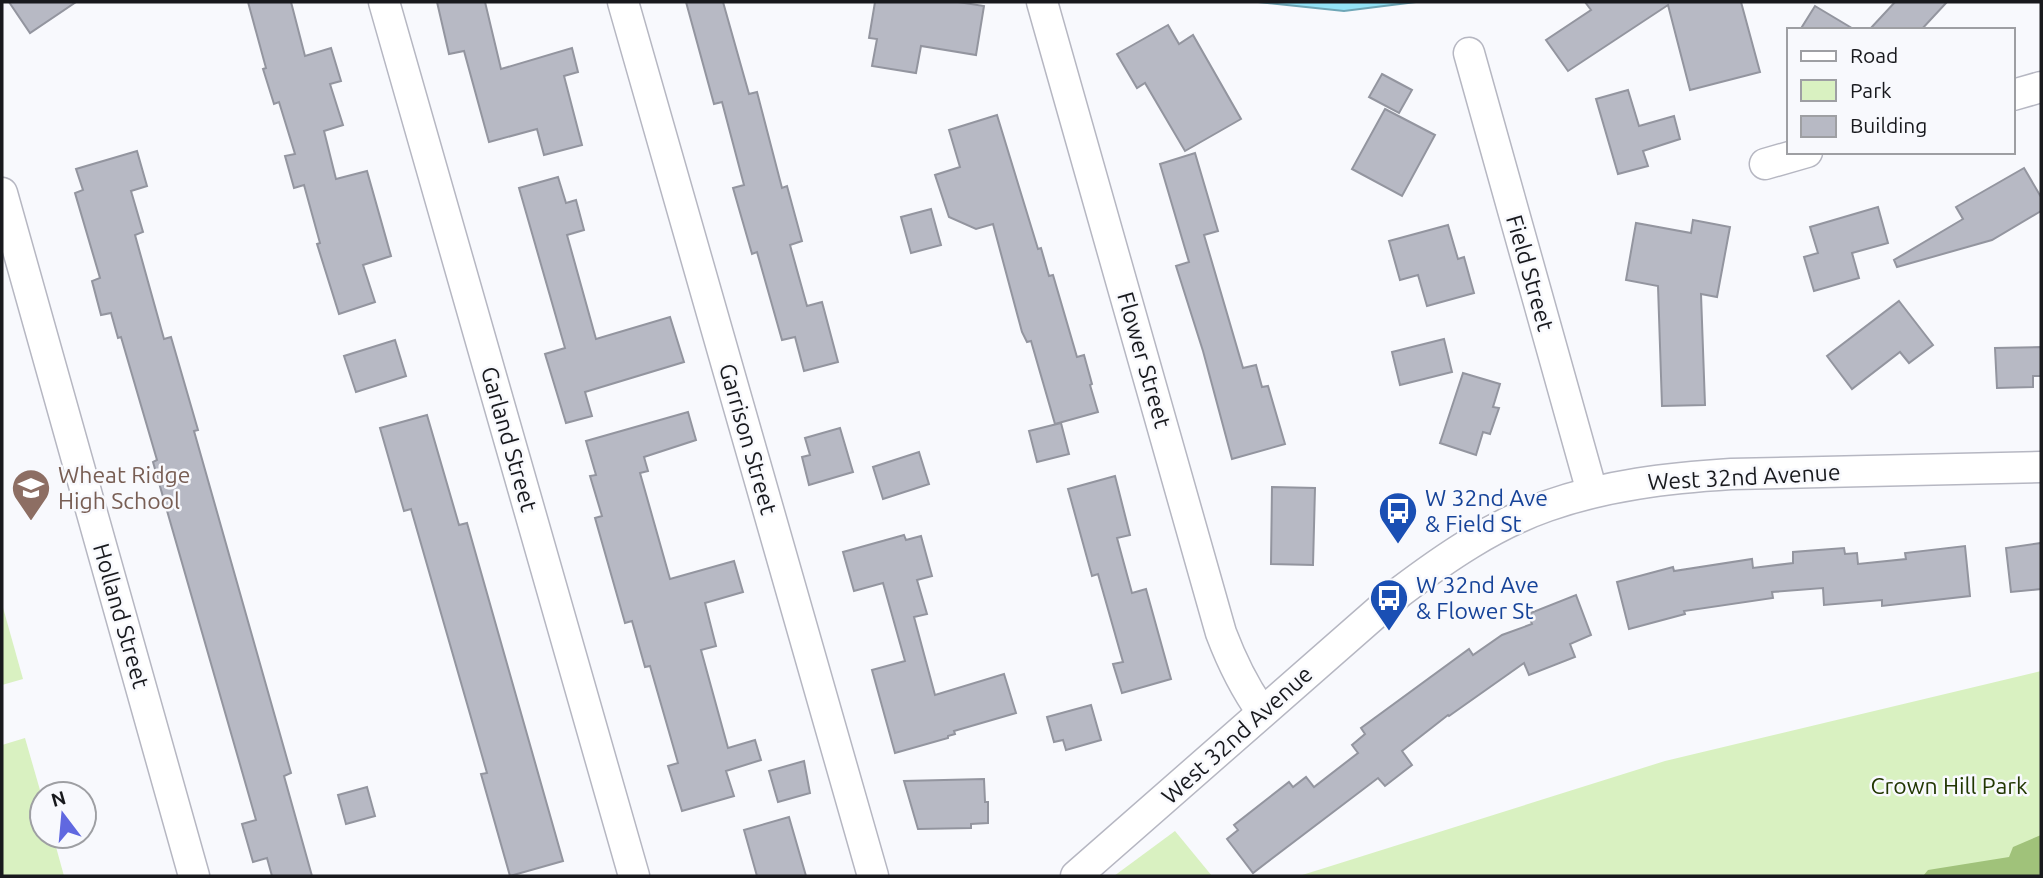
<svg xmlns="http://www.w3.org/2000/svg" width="2043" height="878" font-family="Ubuntu,sans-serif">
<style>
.green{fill:#d9f1c1}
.forest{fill:#a0c27a}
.water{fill:#93e3f7;stroke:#6ea6b6;stroke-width:2}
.building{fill:#b7b9c4;stroke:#93959f;stroke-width:2}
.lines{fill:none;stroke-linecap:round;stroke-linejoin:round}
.minor-casing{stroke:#b6b7c2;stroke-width:33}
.minor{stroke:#fff;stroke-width:30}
.labels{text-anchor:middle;stroke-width:5;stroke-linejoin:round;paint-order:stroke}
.street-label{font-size:23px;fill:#18191d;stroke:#f8f9fd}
.education-label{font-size:23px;fill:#785e54;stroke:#f8f9fd;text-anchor:start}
.transit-label{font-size:23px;fill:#164399;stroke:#f8f9fd;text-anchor:start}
.park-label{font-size:23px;fill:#223702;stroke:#f8f9fd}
</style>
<rect width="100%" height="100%" fill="#f8f9fd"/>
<g class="green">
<polygon points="2,604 23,679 2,685"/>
<polygon points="2041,671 2041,876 1299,876 1665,761"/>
<polygon points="25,738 42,797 42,836 53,836 64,876 2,876 2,745"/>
<polygon points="1175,831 1212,876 1114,876"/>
</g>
<polygon class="forest" points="2041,835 2041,876 1923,876 1928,870 2009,857 2013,847"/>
<polygon class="water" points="1258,2 1416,2 1344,11"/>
<g class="building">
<polygon points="9,2 76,2 30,33"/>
<polygon points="248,2 291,2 305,56 331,48 341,81 330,84 343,125 324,131 336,179 367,171 391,256 363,265 375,302 339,314 317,244 320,243 304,185 294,188 285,156 295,154 279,102 274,104 263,69 266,68"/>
<polygon points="437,2 485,2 501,69 572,48 578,72 564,76 582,145 544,155 537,129 489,142 464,51 449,54"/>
<polygon points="686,2 723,2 749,94 757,92 782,188 787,186 802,241 790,245 807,306 822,302 838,362 804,371 795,337 782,340 757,252 752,254 733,188 744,185 722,102 714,104"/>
<polygon points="875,2 958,2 984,6 976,55 921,46 916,73 872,66 877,39 869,38"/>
<polygon points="1585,2 1741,2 1760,72 1690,90 1668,5 1568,71 1546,40 1591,10"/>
<polygon points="1895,2 1947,2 1921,30 1869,30"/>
<polygon points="1815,6 1855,30 1800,30"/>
<polygon points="1168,25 1179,44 1193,35 1241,119 1185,151 1145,83 1137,88 1117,54"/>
<polygon points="1382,74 1412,90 1399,113 1369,97"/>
<polygon points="1628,90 1639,126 1674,116 1680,139 1643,151 1648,166 1618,174 1596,99"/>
<polygon points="1385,109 1435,135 1402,196 1352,169"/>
<polygon points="997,115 1038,249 1041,248 1049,276 1053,275 1077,357 1084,355 1092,384 1090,385 1098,412 1055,424 1031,341 1027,342 1022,332 993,224 976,229 949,217 935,175 960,167 949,130"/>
<polygon points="137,151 147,186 131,191 143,232 135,235 164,339 171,337 198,430 194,431 291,773 284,776 312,876 272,876 267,858 253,862 242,824 256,820 153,462 157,460 121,337 118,338 111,313 101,315 92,281 100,278 75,193 83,190 76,169"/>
<polygon points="1195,153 1218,231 1204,235 1243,368 1256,365 1262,387 1268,386 1285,444 1232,459 1203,351 1176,266 1189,262 1160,164"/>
<polygon points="2024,168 2041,197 2041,211 1992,240 1897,267 1894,260 1963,219 1956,207"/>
<polygon points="558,177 566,203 576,200 584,230 567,235 596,339 670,317 684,362 585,392 592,416 566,423 545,354 565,348 519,188"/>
<polygon points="1878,207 1888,243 1852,253 1859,278 1814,291 1804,257 1818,253 1810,227"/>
<polygon points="931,209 941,245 911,253 901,217"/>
<polygon points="1693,220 1730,227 1717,297 1701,294 1705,405 1662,406 1658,286 1626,280 1636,223 1691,233"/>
<polygon points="1448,225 1458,259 1464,257 1474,293 1427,306 1418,275 1400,280 1389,241"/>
<polygon points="1899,301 1933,345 1909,363 1900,352 1852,389 1827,356"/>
<polygon points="1444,339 1452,372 1400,385 1392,352"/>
<polygon points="395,340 406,376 356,392 344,356"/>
<polygon points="2041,347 2041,376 2033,376 2033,387 1997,388 1995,348"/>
<polygon points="1463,373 1500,384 1493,407 1499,408 1490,434 1483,432 1476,455 1440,443"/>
<polygon points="688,412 696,440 644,457 648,471 640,473 670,579 734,561 743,592 705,603 716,646 701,650 728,748 755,740 761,760 726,771 734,796 682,811 668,766 678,763 650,666 645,667 632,621 625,623 595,518 602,516 590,476 596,475 586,441"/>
<polygon points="427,415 459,525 467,523 563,861 510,876 481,774 487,773 411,509 404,511 380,428"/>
<polygon points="1061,423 1069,454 1037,462 1029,431"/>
<polygon points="840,428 853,472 809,485 802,457 810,455 805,438"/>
<polygon points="919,452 929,484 883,499 873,467"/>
<polygon points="1115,476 1130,535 1117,538 1132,593 1146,589 1171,679 1122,693 1113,664 1123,662 1098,574 1092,576 1068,489"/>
<polygon points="1272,487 1315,488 1313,565 1271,564"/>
<polygon points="904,535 906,540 921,536 932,576 917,580 927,614 914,617 935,695 1004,674 1016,713 954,731 955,734 948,736 948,738 895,753 872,670 905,661 883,583 854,591 843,552"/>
<polygon points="2041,543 2041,589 2011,592 2006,548"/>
<polygon points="1965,546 1970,596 1882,606 1882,600 1824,605 1823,588 1772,592 1773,598 1684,611 1685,614 1629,629 1617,582 1673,567 1674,571 1752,559 1753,568 1793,563 1793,552 1844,548 1845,554 1857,553 1858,564 1906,559 1905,553"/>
<polygon points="1576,595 1591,635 1570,644 1575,657 1529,675 1524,663 1449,716 1448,715 1402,751 1412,765 1385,786 1378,778 1253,873 1227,839 1238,830 1234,825 1289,782 1293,787 1306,777 1314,787 1358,753 1352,745 1365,734 1361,728 1469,649 1473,655 1502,635 1532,624 1528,614"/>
<polygon points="1091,705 1101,740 1066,750 1063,740 1054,742 1047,717"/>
<polygon points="804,761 810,793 778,802 769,771"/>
<polygon points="984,779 985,802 988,802 988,823 971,824 971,828 918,829 904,781"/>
<polygon points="367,787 375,816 346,824 338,795"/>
<polygon points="789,817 806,876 757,876 744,830"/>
</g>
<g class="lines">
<g class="minor-casing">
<g id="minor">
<polyline points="384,2 634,876"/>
<polyline points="623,2 873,876"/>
<path d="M 1042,2 L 1221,633 C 1232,662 1244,687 1262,712"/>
<polyline points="1469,53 1592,492"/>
<polyline points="2013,95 2041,87"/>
<polyline points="1765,164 1807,152"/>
<polyline points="2,193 194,876"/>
<path d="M 1076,876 L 1400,592 C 1445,558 1493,525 1547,506 C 1607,485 1668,478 1731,474 L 2041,467"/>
</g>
</g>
<use href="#minor" class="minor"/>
</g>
<defs>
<g id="school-pin" transform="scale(2.0125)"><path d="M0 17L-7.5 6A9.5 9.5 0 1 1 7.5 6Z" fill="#8d6e63" stroke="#f8f9fd"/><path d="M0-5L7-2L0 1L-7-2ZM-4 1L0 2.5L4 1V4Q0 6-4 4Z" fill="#fff"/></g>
<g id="bus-pin" transform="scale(2.0125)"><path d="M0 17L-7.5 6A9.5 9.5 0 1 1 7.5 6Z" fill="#1a4fb4" stroke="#f8f9fd"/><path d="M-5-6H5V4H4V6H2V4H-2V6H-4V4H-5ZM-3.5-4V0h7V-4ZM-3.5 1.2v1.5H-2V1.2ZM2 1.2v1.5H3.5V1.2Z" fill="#fff"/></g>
</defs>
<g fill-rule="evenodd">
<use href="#school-pin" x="31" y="488"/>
<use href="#bus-pin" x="1398" y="511"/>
<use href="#bus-pin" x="1389" y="598"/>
</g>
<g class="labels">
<g class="street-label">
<text transform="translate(1530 273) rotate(74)" y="8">Field Street</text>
<text transform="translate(1144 360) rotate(74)" y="8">Flower Street</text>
<text transform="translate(509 439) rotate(74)" y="8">Garland Street</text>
<text transform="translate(748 439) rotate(74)" y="8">Garrison Street</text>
<text transform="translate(1744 477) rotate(-3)" y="8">West 32nd Avenue</text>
<text transform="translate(121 616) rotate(74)" y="8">Holland Street</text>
<text transform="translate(1237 735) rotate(-42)" y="8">West 32nd Avenue</text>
</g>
<g class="education-label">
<text x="58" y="483">Wheat Ridge<tspan x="58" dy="26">High School</tspan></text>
</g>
<g class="transit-label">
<text x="1425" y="506">W 32nd Ave<tspan x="1425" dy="26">&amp; Field St</tspan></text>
<text x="1416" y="593">W 32nd Ave<tspan x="1416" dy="26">&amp; Flower St</tspan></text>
</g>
<g class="park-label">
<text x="1949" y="794">Crown Hill Park</text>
</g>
</g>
<rect width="2043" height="878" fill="none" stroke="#18191d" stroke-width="7"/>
<rect x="1787" y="28" width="228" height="126" fill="#f8f9fd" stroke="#9e9fa3" stroke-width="2"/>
<rect x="1801" y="51" width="35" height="10" fill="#ffffff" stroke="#9e9fa3" stroke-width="2"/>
<text x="1850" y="63" font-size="21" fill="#18191d">Road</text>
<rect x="1801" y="80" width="35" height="21" fill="#d9f1c1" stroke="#9e9fa3" stroke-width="2"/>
<text x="1850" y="98" font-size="21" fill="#18191d">Park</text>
<rect x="1801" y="116" width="35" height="21" fill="#b7b9c4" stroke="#9e9fa3" stroke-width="2"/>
<text x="1850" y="133" font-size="21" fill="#18191d">Building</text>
<g transform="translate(63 815) rotate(344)"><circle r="33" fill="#f8f9fd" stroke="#9e9fa3" stroke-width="2"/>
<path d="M0-5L12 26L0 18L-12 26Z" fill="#6068e0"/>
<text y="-10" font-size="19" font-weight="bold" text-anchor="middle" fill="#18191d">N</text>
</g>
</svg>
